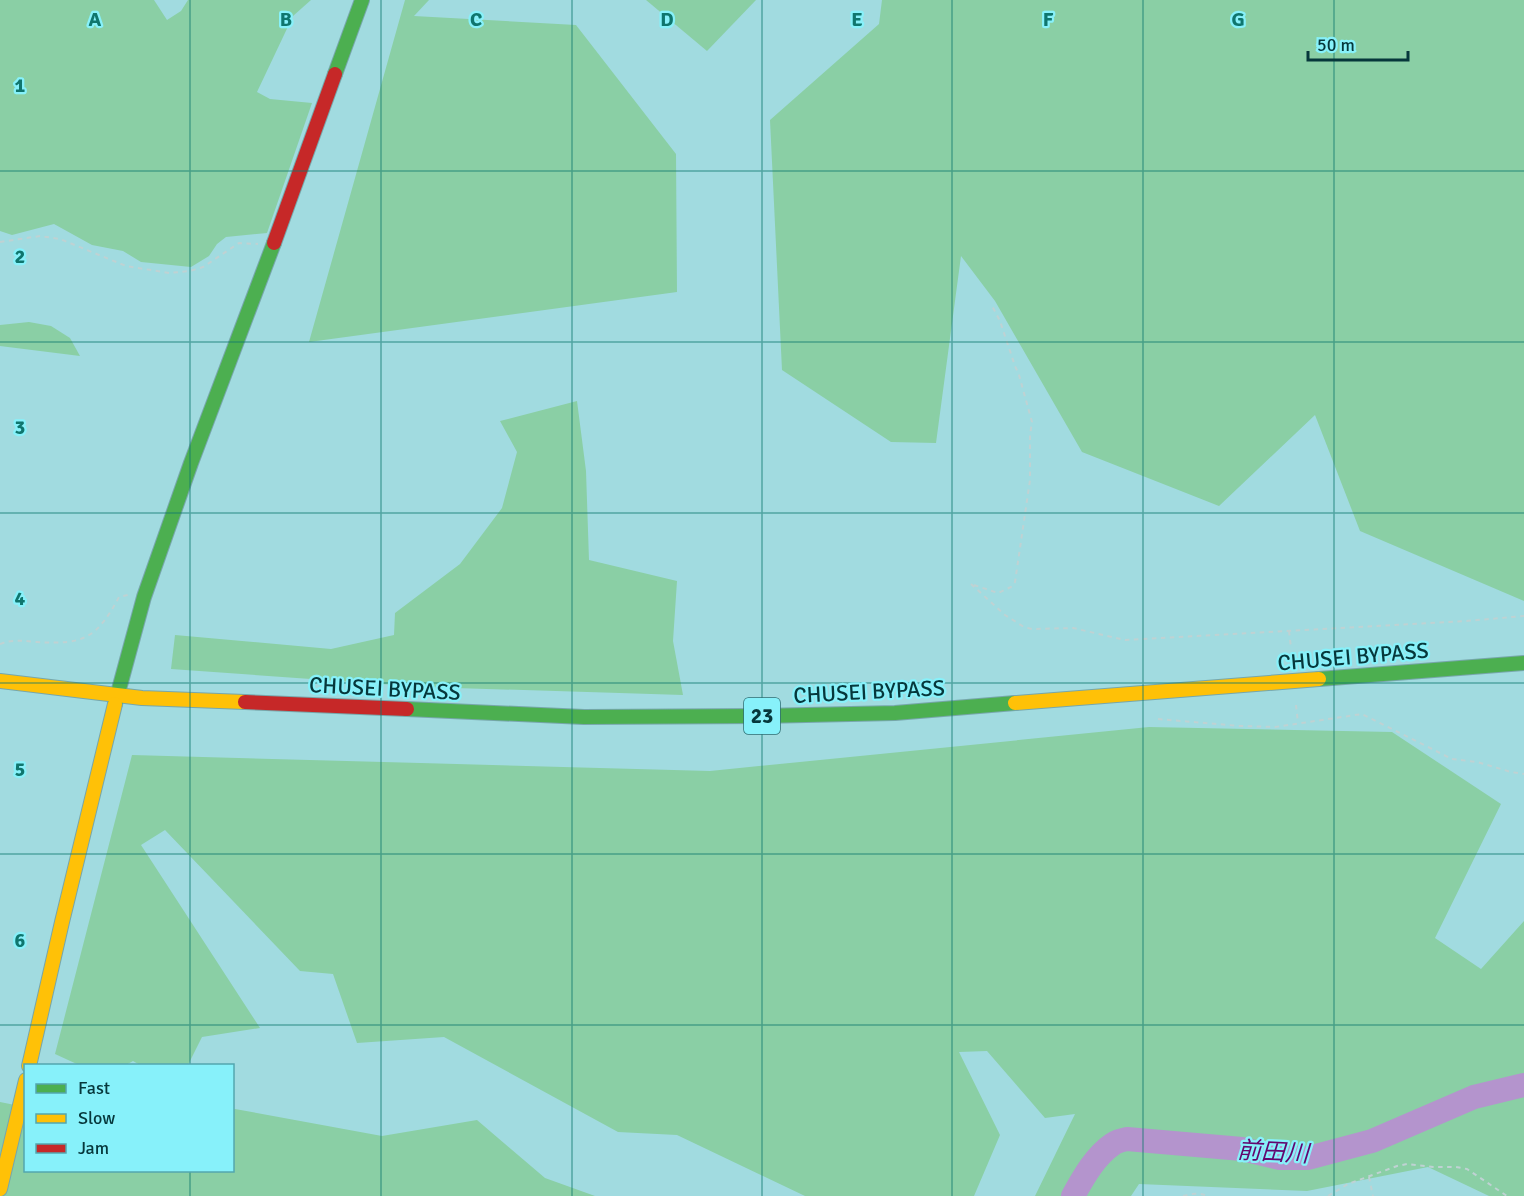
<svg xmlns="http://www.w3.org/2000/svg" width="1524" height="1196" font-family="Signika,'Noto Sans JP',sans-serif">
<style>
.forest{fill:#8acfa5}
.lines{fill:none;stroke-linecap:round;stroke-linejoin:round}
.river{stroke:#b494cd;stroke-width:24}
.fast-casing{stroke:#77a7ab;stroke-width:16}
.slow-casing{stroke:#77a7ab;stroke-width:16}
.jam-casing{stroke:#77a7ab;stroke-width:16}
.path{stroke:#bfd2d3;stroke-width:2;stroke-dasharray:4.5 4.5;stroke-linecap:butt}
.fast{stroke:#4caf50;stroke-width:14}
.slow{stroke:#ffc107;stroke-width:14}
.jam{stroke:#c62828;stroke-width:14}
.grid{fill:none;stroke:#0f766e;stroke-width:1.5;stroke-opacity:0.55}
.labels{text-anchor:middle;stroke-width:4.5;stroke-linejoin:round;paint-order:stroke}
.shield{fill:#87f1fa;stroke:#2d6f74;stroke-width:1.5}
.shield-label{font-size:21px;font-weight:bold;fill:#06373b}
.street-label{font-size:22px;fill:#06373b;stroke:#87f1fa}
.water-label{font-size:24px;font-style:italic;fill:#63066e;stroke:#87f1fa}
.grid-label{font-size:20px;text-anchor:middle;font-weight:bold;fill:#0f766e;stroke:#87f1fa;stroke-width:4.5;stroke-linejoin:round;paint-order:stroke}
</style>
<rect width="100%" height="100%" fill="#a1dbe0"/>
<g class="forest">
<polygon points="0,0 154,0 167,20 181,11 188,0 311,0 293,16 257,92 270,99 312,103 267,233 226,237 217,244 209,256 191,267 141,262 123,251 92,245 54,224 12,235 0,231"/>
<polygon points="405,0 429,0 414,16 576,25 676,154 677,292 309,342"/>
<polygon points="646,0 756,0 707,51"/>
<polygon points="882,0 1524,0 1524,601 1360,531 1315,415 1219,506 1082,452 995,301 961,256 936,443 891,442 782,370 770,120 879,24"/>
<polygon points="29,322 51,326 70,338 80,356 0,346 0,325"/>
<polygon points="577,401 586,471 589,560 677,581 673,641 683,695 424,687 171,669 175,635 331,649 394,635 395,613 460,564 502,508 517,452 500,421"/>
<polygon points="1149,727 1392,732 1501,804 1435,938 1481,969 1524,921 1524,1196 1489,1196 1428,1167 1307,1191 1139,1184 1131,1196 1035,1196 1075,1114 1045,1118 987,1051 959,1052 1000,1135 974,1196 805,1196 677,1135 618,1132 444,1037 357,1043 333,974 300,971 165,830 141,845 260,1028 202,1037 188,1065 140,1065 133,1061 126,1065 79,1065 55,1054 132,755 710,771"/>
<polygon points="0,1102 25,1107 26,1170 232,1170 232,1110 235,1109 382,1136 477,1120 545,1178 595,1196 0,1196"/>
</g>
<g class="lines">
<path class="river" d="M 1073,1196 C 1083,1178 1095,1156 1113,1144 C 1117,1141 1122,1140 1127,1139 L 1242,1149 L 1280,1158 L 1308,1158 L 1372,1141 L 1474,1097 L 1524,1085"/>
<g class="fast-casing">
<g id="fast">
<polyline points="335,74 362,0"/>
<polyline points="1319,679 1524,663"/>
<polyline points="115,704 144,597 191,463 274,243"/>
<polyline points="407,709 584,717 761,716 895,713 1015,703"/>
</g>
</g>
<g class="slow-casing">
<g id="slow">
<polyline points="0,681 142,698 245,702"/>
<polyline points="1015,703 1319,679"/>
<polyline points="29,1066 62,922 115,704"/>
<polyline points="0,1189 26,1080"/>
</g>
</g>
<g class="jam-casing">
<g id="jam">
<polyline points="274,243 335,74"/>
<polyline points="245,702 407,709"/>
</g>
</g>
<g class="path">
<polyline points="0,242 40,236 60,239 126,266 169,273 190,271 203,267 239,243 258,244"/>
<polyline points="971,584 1005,615 1024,627 1032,629 1073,628 1125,640 1466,621 1524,616"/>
<polyline points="974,585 998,593 1011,587 1015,582 1030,480 1030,435 1032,422 1019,375 1015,366 1000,321 991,304"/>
<polyline points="1289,631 1291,648"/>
<path d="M 0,644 C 13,639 24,641 37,642 C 84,645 97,638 119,597 L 128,595"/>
<polyline points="1296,705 1298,723"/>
<polyline points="1158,719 1240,726 1275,727 1362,714 1452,759 1477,762 1511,772 1524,774"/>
<polyline points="1369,1177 1373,1196"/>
<path d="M 1183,1196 C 1191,1194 1199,1192 1207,1196"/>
<polyline points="1328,1196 1348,1184 1397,1166 1407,1164 1433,1167 1456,1167 1467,1169 1507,1196"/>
</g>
<use href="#fast" class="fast"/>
<use href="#slow" class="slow"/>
<use href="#jam" class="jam"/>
</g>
<path class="grid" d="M 190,0 L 190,1066M 381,0 L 381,1196M 572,0 L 572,1196M 762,0 L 762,1196M 952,0 L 952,1196M 1143,0 L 1143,1196M 1334,0 L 1334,1196M 0,171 L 1524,171M 0,342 L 1524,342M 0,513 L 1524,513M 0,683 L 1524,683M 0,854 L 1524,854M 0,1025 L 1524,1025M 190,1170 L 190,1196"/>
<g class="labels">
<rect class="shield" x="744" y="698" width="36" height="36" rx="4.5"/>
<g class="shield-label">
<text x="762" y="723">23</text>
</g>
<g class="street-label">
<text transform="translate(1353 656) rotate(-5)" y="8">CHUSEI BYPASS</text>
<text transform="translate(385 688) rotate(3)" y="8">CHUSEI BYPASS</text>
<text transform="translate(869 691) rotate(-3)" y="8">CHUSEI BYPASS</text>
</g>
<g class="water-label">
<text transform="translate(1273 1152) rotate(3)" y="8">前田川</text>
</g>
</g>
<g class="grid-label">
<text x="95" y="26">A</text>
<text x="286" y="26">B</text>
<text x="476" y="26">C</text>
<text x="667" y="26">D</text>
<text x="857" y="26">E</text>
<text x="1048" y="26">F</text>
<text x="1238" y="26">G</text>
<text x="20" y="92">1</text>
<text x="20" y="263">2</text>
<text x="20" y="434">3</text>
<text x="20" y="605">4</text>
<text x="20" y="776">5</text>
<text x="20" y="947">6</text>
</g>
<rect x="24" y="1064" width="210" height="108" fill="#87f1fa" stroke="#53a7ae" stroke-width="1.5"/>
<rect x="36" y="1084" width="30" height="9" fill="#4caf50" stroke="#53a7ae" stroke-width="1.5"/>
<text x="78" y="1094" font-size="18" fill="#06373b">Fast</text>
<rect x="36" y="1114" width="30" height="9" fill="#ffc107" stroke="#53a7ae" stroke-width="1.5"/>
<text x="78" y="1124" font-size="18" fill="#06373b">Slow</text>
<rect x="36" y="1144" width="30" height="9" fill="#c62828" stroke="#53a7ae" stroke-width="1.5"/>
<text x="78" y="1154" font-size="18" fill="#06373b">Jam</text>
<path d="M1308 51v9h100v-9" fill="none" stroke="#06373b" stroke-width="3"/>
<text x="1317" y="51" font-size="18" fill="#06373b" stroke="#87f1fa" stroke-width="4.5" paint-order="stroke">50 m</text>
</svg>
